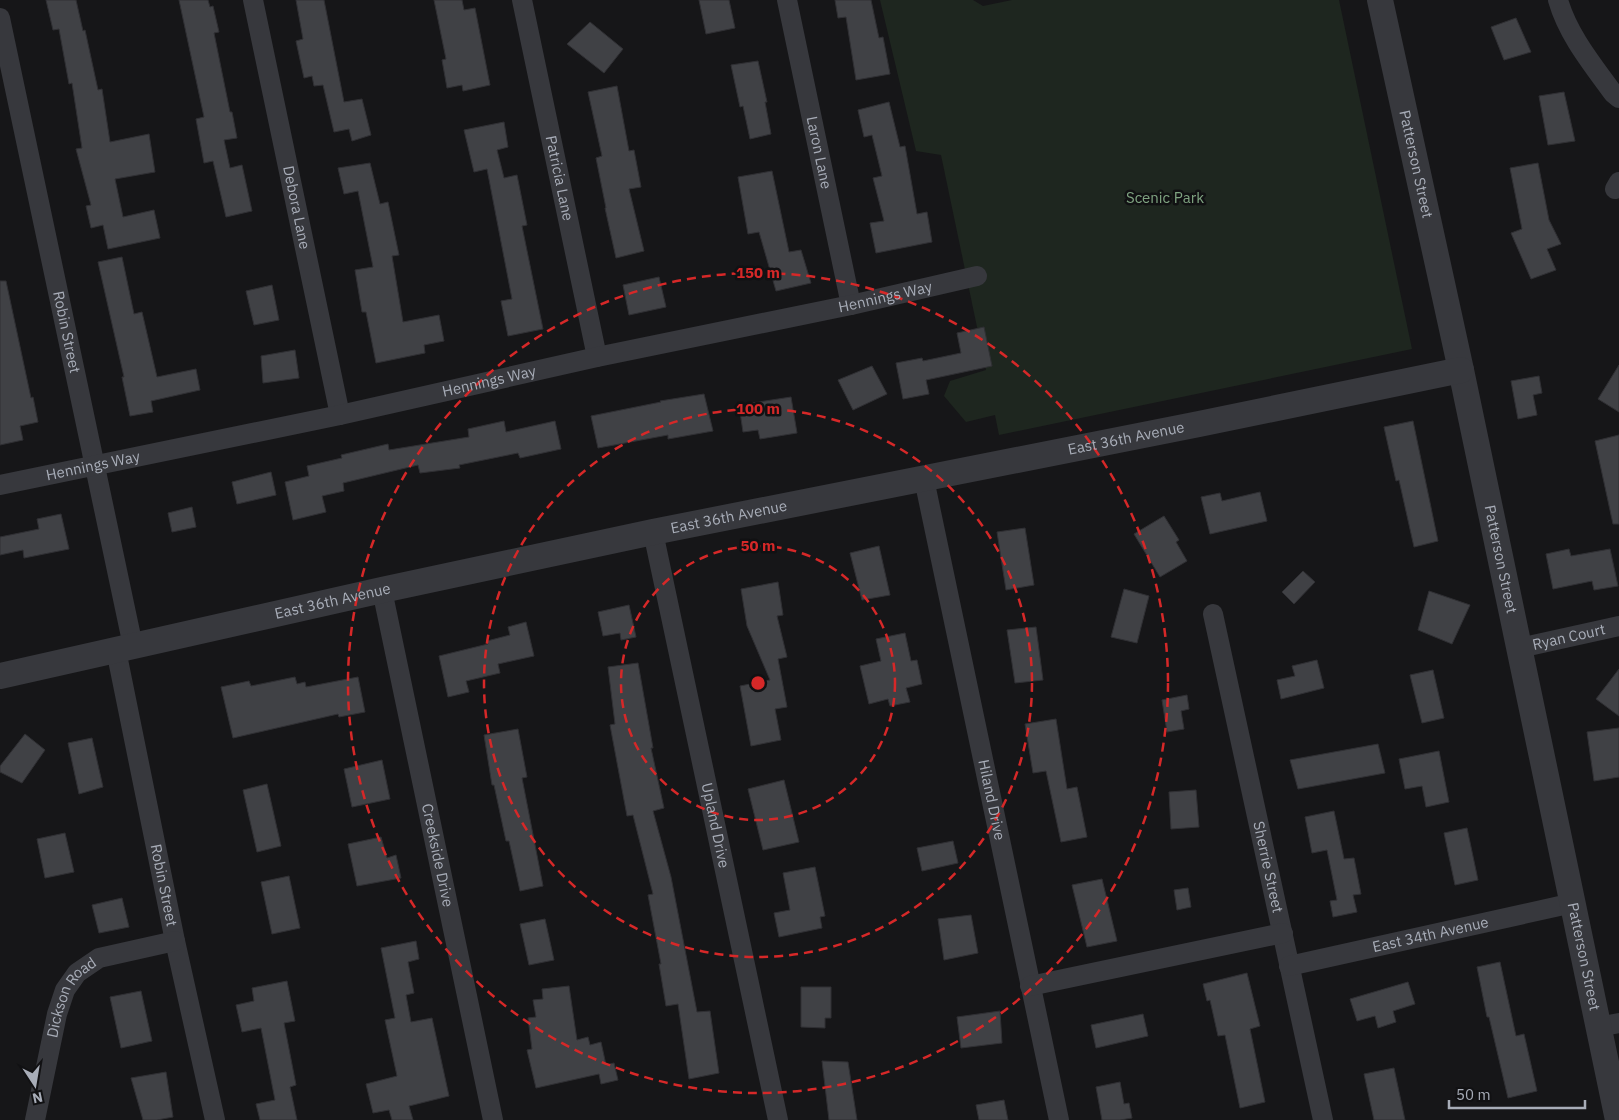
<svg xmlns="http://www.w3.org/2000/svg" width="1619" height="1120" font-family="'IBM Plex Sans',sans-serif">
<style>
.green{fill:#1e261f}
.building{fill:#404145;stroke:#303034}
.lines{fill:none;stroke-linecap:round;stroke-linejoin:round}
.minor{stroke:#37383d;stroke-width:20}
.tertiary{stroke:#37383d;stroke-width:26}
.ring{fill:none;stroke:#d62828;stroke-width:2.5;stroke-dasharray:9 6}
.labels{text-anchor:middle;stroke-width:5;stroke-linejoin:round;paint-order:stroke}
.street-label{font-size:15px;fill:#a8adb8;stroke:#111113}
.park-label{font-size:15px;fill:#7fa381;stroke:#111113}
.centre{fill:#d62828;stroke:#111113;stroke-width:2.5}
.ring-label{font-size:15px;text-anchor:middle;font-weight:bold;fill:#d62828;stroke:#111113;stroke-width:5;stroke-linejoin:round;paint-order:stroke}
</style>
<rect width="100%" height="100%" fill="#161618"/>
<polygon class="green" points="880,0 973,0 983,6 1012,0 1339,0 1412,349 999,435 995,415 966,422 944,396 950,381 986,370 941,155 916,151"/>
<g class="building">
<polygon points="46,0 76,0 83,31 85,30 98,90 102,89 110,142 149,134 155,172 115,179 123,217 154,210 160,238 108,249 103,225 91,228 86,206 91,205 76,149 82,148 72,83 69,84 59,29 53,30"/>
<polygon points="179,0 208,0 210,7 213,6 219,32 214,33 230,112 232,112 237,138 224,140 230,168 242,165 252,211 226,217 213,161 204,163 196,119 204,117"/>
<polygon points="296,0 324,0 344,102 362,99 371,135 352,141 349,129 334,132 323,85 314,86 312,76 304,78 296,41 303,39"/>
<polygon points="434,0 462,0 464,10 475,8 490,85 463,91 462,85 447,88 442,60 446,59"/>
<polygon points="699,0 729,0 735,28 706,34"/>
<polygon points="835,0 871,0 879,38 883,37 890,74 856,80 846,17 838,18"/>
<polygon points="1516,18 1531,52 1504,60 1491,27"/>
<polygon points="590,22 623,49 604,73 567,44"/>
<polygon points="758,61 767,102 765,102 771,134 750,139 743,106 740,107 731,65"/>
<polygon points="617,86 629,151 634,150 641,187 629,189 644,251 616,258 605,208 606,208 596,158 602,156 588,92"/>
<polygon points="1564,92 1575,141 1548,145 1539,96"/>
<polygon points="889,102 900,147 905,146 917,214 927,212 932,242 876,253 870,223 884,221 873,178 882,176 872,135 864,137 858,110"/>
<polygon points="504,122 508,147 497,150 504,178 517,175 527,225 522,226 543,329 508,336 501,301 512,299 487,169 474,172 464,130"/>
<polygon points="370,163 380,204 388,202 399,255 392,256 403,322 439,315 444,341 424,345 425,353 376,363 366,312 362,312 355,270 373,267 358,191 344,194 338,168"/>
<polygon points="1538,163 1549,220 1561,244 1547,249 1556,270 1531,279 1511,233 1522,229 1510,168"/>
<polygon points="772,171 789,252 801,250 811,283 776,291 759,232 748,234 738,177"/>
<polygon points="122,257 134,314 142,312 157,377 196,369 200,390 151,401 153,412 130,416 122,377 124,377 98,262"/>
<polygon points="659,277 666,307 629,315 623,285"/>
<polygon points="0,281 6,281 31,398 33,397 38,422 20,426 23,440 0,445"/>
<polygon points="272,285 279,320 254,325 246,291"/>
<polygon points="984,327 992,366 926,380 929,394 903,399 896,363 922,358 923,361 961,353 957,333"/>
<polygon points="295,350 299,378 263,383 261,356"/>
<polygon points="1619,365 1619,412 1598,399"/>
<polygon points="872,366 887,394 853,410 838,380"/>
<polygon points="1539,376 1542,393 1533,395 1537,415 1518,419 1511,381"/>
<polygon points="704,394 713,431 668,439 668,435 598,448 591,416 661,402 660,401"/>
<polygon points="791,397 797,433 760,439 758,430 743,432 739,405"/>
<polygon points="504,421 506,432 555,421 561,449 520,458 518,453 459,465 460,468 420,473 418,465 343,483 344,491 322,496 326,512 293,520 285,482 309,476 307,466 342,458 341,455 388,444 389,450 469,437 468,429"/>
<polygon points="1413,421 1438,541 1414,547 1399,480 1396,481 1384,427"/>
<polygon points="1619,435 1619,524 1613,524 1595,441"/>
<polygon points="271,472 276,495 237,504 232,482"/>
<polygon points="1260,492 1267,521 1210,534 1201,497 1220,493 1222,501"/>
<polygon points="192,507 196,527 172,532 168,513"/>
<polygon points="61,514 69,549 24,558 23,550 0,555 0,537 39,529 37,519"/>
<polygon points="1164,516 1179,540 1176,542 1187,561 1160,577 1134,534"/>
<polygon points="1025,528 1034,585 1006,590 997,532"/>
<polygon points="879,546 890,595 862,600 850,553"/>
<polygon points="1569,549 1571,556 1610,549 1618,586 1594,590 1592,581 1553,589 1546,554"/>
<polygon points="1303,571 1315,582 1294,604 1282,592"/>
<polygon points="778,582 783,615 777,616 787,657 778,659 787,707 775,709 781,740 751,746 740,686 770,680 747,626 741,589"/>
<polygon points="1124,589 1149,596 1137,643 1111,637"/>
<polygon points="1429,591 1470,605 1452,644 1418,630"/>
<polygon points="629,605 636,637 621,640 620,633 603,636 598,612"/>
<polygon points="526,622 534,656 498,664 500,673 466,681 469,692 448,697 439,656 488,644 487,641 510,635 508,627"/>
<polygon points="1036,627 1043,680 1015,683 1007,630"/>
<polygon points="905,633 911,661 917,660 922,684 906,688 910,702 890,706 888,699 869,704 860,666 881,661 876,639"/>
<polygon points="1317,660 1324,688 1281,699 1277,680 1295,676 1292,666"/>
<polygon points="638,663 653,748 651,748 664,808 653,811 671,877 697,1012 710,1011 719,1073 689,1079 678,1004 666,1006 659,964 661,964 648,895 653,894 633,815 627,816 610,725 615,724 608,667"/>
<polygon points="1619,669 1619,716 1596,699"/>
<polygon points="1433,670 1444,718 1422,723 1410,675"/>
<polygon points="295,677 297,684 305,682 306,687 358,677 365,712 339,717 338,714 233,738 221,687 249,681 251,686"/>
<polygon points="1187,695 1189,709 1181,711 1184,729 1167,732 1162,700"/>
<polygon points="1056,719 1067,789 1077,787 1087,837 1061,842 1046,771 1033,773 1025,724"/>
<polygon points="1619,728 1619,777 1594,781 1587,732"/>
<polygon points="518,729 527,777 522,778 543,886 520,891 509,841 506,841 494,785 492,785 484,735"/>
<polygon points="25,734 45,750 22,783 0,772 0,766"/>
<polygon points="92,738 103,787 79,794 68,743"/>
<polygon points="1378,744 1385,773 1298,789 1290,760"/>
<polygon points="1439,751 1449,802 1426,807 1422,786 1405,789 1399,759"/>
<polygon points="382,760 390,799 352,807 344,769"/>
<polygon points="784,780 799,842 763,850 748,789"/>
<polygon points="267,784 281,846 257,852 243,790"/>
<polygon points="1196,790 1199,827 1171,829 1169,792"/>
<polygon points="1334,811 1344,859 1354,858 1361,894 1353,895 1357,912 1333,917 1330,901 1337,900 1327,850 1312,853 1305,817"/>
<polygon points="1467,828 1478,880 1455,885 1444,833"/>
<polygon points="65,833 74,872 45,878 37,839"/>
<polygon points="381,837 387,858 396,855 401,878 357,886 348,844"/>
<polygon points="953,841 958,863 922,871 917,848"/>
<polygon points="815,867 825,916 820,917 822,928 779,937 774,913 790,910 783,873"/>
<polygon points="289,876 300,928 272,934 261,882"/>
<polygon points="1102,879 1117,941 1087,947 1072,885"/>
<polygon points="1188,888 1191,907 1177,910 1174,890"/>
<polygon points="122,898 129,927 99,933 92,905"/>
<polygon points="971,915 978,953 944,960 938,919"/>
<polygon points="545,919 554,960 529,965 520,924"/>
<polygon points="416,941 419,959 408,962 414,993 406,995 411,1022 432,1018 449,1096 409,1106 413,1120 392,1120 389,1110 373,1113 366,1084 397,1076 385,1020 395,1018 381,948"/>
<polygon points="1500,962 1516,1036 1524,1034 1537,1091 1508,1098 1489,1017 1487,1017 1477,967"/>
<polygon points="1247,973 1260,1026 1250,1029 1265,1102 1240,1108 1225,1035 1218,1036 1210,1000 1207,1001 1203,984"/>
<polygon points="287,981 295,1021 284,1023 296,1085 290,1087 297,1120 260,1120 256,1104 275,1100 261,1028 242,1032 236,1005 254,1001 252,988"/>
<polygon points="1408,982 1415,1004 1393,1011 1396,1022 1378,1028 1375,1016 1357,1021 1350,999"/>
<polygon points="569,986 577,1040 588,1037 590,1045 601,1042 606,1065 614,1063 618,1080 601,1084 599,1074 536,1088 527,1050 532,1049 528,1018 536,1017 533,1000 543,999 542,989"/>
<polygon points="801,987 831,987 831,1018 825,1018 825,1028 801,1027"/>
<polygon points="141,991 152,1041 121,1048 110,997"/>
<polygon points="1000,1011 1002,1043 961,1048 957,1017"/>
<polygon points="1143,1014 1148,1036 1096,1048 1091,1025"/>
<polygon points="822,1061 848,1062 857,1120 829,1120"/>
<polygon points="1394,1068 1405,1120 1374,1120 1364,1074"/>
<polygon points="166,1072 173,1117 157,1120 143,1120 131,1078"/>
<polygon points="1120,1082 1124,1104 1129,1103 1132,1118 1120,1120 1102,1120 1096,1087"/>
<polygon points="1004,1100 1008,1120 979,1120 976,1105"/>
</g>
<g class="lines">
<g class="minor">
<path id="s1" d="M 253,0 L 340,415"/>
<path id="s2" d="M 522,0 L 597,357"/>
<path id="s3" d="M 787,0 L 851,305"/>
<path d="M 1558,0 C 1568,35 1592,64 1613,93 L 1619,98"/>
<path id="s4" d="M 0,18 L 133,646"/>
<polyline points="1615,189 1619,182"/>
<path id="s5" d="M 924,479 L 1059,1120"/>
<path id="s6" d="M 0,485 L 340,415 L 597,357 L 851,305 L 977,276"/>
<path id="s7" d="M 653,532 L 778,1120"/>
<path id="s8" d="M 382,590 L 493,1120"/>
<path id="s9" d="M 1213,614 L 1323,1120"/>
<path id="s10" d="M 1519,648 L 1619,626"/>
<path id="s11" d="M 116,650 L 175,941 L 215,1120"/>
<path id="s12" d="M 1289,966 L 1573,903"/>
<polyline points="1030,986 1283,933"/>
<polyline points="1598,1027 1619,1023"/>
<path id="s13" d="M 35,1120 L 57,1014 L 65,990 L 77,973 L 99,958 L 175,941"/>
</g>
<g class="tertiary">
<path id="s14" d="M 1380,0 L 1461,370 L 1618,1120"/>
<path id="s15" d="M 0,676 L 382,590 L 653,532 L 1199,424 L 1461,370"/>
</g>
</g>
<g class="ring">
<circle cx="758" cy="683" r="137"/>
<circle cx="758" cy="683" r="274"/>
<circle cx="758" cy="683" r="410"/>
</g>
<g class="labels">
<g class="street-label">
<text dy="5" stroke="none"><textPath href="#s3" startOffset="156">Laron Lane</textPath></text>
<text dy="5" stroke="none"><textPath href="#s14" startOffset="168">Patterson Street</textPath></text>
<text dy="5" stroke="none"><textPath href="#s2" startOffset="182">Patricia Lane</textPath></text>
<text dy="5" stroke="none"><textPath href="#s1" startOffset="212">Debora Lane</textPath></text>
<text dy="5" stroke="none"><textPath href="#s6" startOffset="905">Hennings Way</textPath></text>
<text dy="5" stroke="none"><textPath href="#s4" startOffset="321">Robin Street</textPath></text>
<text dy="5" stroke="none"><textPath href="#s6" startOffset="500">Hennings Way</textPath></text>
<text dy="5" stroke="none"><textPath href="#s15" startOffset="1151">East 36th Avenue</textPath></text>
<text dy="5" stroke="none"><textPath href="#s6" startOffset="95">Hennings Way</textPath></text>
<text dy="5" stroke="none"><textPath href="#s15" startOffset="746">East 36th Avenue</textPath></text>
<text dy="5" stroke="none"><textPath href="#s14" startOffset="572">Patterson Street</textPath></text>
<text dy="5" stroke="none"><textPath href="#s15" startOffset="341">East 36th Avenue</textPath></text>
<text dy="5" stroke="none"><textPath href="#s10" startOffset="51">Ryan Court</textPath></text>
<text dy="5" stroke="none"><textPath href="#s5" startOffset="328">Hiland Drive</textPath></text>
<text dy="5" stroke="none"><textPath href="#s7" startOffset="300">Upland Drive</textPath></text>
<text dy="5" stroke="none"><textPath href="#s8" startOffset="271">Creekside Drive</textPath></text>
<text dy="5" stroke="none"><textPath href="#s9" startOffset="259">Sherrie Street</textPath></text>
<text dy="5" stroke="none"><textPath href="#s11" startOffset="240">Robin Street</textPath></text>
<text dy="5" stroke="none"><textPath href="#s12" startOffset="145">East 34th Avenue</textPath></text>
<text dy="5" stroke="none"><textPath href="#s14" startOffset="978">Patterson Street</textPath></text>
<text dy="5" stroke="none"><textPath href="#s13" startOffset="130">Dickson Road</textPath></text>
</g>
<g class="park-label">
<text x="1165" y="203">Scenic Park</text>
</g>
</g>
<circle cx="758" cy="683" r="8" class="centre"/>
<g class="ring-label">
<text x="758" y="278">150 m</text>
<text x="758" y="414">100 m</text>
<text x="758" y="551">50 m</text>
</g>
<g transform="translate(35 1085) rotate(168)" stroke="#111113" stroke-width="4" paint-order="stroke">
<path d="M0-4L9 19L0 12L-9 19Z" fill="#a8adb8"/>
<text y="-8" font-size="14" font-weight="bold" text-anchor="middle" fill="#a8adb8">N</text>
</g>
<path d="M1449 1100v8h136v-8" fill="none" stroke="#a8adb8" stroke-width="2.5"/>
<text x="1456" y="1100" font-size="15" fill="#a8adb8" stroke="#111113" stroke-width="4" paint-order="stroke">50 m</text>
</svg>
